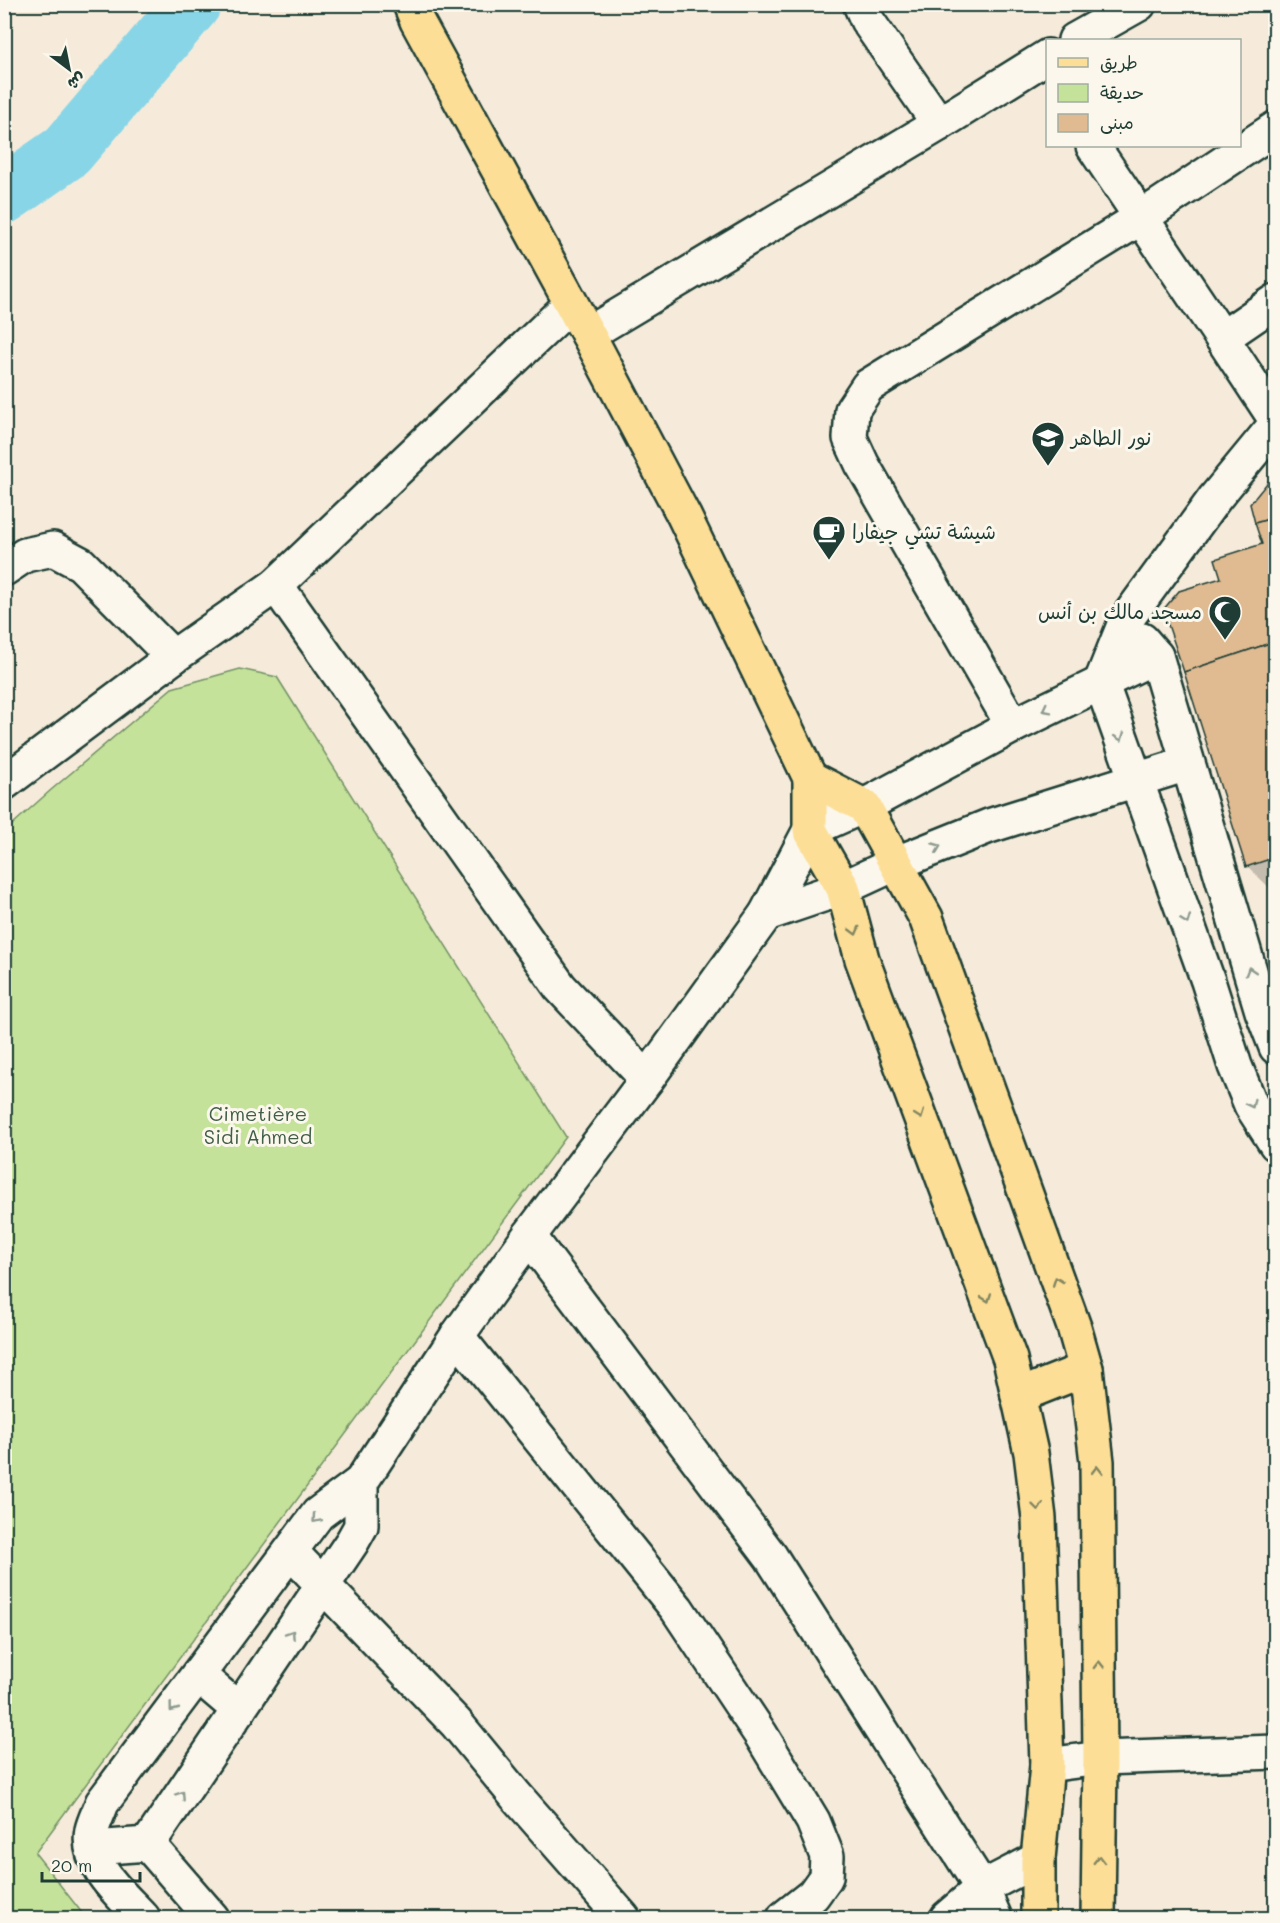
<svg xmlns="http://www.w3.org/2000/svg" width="1280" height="1923" font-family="Mali,'Playpen Sans Arabic',sans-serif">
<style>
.green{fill:#c4e299;stroke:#729066;stroke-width:1.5}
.shadow{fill:#0003}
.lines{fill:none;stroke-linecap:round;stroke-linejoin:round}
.river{stroke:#88d5e7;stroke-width:58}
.building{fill:#e0ba91;stroke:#1f3d34;stroke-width:1.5}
.minor-casing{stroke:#1f3d34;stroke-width:38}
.major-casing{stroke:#1f3d34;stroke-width:38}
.minor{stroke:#fbf7ec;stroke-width:33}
.major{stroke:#fcde96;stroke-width:33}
.oneway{stroke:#8d9a90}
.oneway2{stroke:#828560}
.labels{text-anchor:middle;stroke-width:6;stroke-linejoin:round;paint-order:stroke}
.poi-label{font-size:20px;fill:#1f3d34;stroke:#fbf7ec;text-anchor:start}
.park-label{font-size:20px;fill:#405e48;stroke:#fbf7ec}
</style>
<rect width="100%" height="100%" fill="#f6ebda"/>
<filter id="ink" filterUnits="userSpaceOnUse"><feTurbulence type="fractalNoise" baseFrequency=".0167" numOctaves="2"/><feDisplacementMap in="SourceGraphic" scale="12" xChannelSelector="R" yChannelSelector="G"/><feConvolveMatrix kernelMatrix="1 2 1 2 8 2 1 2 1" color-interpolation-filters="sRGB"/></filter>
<g filter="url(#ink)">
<polygon class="green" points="240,669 277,677 566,1137 35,1853 86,1918 5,1918 5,831 51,790 172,688"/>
<polygon class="shadow" points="1276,474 1276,894 1247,866 1222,579 1263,545"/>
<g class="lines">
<polyline class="river" points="4,195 67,151 192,4"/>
</g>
<g class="building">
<polygon points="1276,472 1276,517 1255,523 1250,504"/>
<polygon points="1276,517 1276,641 1184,672 1163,610 1179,591 1221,578 1215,559 1262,544 1255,523"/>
<polygon points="1276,641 1276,857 1246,867 1184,672"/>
</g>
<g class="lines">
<g class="minor-casing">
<g id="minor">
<polyline points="860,4 867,20 939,124"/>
<polyline points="1075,40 1139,4"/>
<polyline points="1093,146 1222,338 1276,420"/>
<polyline points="588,334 939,124 1048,56"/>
<polyline points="1222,338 1276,301"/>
<polyline points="1276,424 1215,498 1126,620 1101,682 1208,981 1235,1066 1251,1105 1276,1144"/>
<polyline points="4,569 25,555 53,549 81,564 173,657"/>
<polyline points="276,585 560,987 647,1079"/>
<polyline points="1142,640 1156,656 1262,1011 1276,1047"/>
<polyline points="1013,726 862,464 850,438 852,410 868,386 1142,217 1276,128"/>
<polyline points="4,783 173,657 276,585 571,304"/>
<polyline points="766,914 843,888 897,863 989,826 1187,764"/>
<polyline points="529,1236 771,1557 982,1888 995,1918"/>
<polyline points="457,1336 677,1609 761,1735 813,1821 827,1856 826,1877 813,1895 784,1918"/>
<polyline points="291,1552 456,1723 516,1796 623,1918"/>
<polyline points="198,1675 239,1710"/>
<polyline points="1047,1765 1100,1758 1276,1752"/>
<polyline points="148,1844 352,1542 361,1526 361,1482"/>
<polyline points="148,1844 212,1918"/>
<polyline points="93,1848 148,1844"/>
<path d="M 143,1918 C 122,1895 85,1866 92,1830 C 94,1821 99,1812 102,1803 L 318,1514 L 361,1482 L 457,1336 L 529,1236 L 647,1079 L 766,914 L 810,830 L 864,806 L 1013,726 L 1156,656"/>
<polyline points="947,1918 982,1888 1038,1859"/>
</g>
</g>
<g class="major-casing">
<g id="major">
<polyline points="410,4 417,21 588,334 684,516 810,778 810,830 843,888 862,959 1010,1359 1031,1453 1039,1518 1047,1765 1038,1859 1038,1918"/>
<polyline points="810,778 864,806 926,918 1074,1327 1086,1369 1097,1462 1100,1758 1098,1918"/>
<polyline points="1018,1396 1086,1369"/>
</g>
</g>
<use href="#minor" class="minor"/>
<use href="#major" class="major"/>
</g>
<defs><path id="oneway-chevron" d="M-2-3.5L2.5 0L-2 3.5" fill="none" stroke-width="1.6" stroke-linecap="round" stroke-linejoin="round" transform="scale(1.5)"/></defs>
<g class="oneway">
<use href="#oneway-chevron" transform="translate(1046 709) rotate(153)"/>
<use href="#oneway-chevron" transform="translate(1120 737) rotate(70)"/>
<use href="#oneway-chevron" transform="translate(937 847) rotate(-22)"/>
<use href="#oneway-chevron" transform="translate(1186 920) rotate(70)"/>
<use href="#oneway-chevron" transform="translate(1250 971) rotate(-107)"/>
<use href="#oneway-chevron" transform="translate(1251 1104) rotate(64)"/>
<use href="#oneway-chevron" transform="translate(316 1519) rotate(131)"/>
<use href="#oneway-chevron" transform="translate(291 1634) rotate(-56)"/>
<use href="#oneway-chevron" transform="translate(173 1708) rotate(127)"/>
<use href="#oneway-chevron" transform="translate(181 1795) rotate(-56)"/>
</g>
<g class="oneway2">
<use href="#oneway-chevron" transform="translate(855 931) rotate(75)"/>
<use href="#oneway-chevron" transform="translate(920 1115) rotate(70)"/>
<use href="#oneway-chevron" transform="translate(1057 1281) rotate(-110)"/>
<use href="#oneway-chevron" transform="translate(987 1298) rotate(70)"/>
<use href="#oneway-chevron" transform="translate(1097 1470) rotate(-91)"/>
<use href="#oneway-chevron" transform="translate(1038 1507) rotate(83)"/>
<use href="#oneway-chevron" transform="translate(1099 1665) rotate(-91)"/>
<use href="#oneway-chevron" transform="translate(1099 1860) rotate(-89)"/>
</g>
</g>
<defs>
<g id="school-pin" transform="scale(1.725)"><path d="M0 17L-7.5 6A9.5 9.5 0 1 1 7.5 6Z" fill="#1f3d34" stroke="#fbf7ec"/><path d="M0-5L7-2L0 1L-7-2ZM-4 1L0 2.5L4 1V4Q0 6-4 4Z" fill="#fff"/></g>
<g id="cafe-pin" transform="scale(1.725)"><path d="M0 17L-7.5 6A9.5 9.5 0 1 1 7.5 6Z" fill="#1f3d34" stroke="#fbf7ec"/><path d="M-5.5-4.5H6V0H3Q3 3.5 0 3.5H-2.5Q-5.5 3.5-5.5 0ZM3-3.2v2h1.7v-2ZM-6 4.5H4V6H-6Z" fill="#fff"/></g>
<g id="mosque-pin" transform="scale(1.725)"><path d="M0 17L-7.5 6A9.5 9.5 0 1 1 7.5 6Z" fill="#1f3d34" stroke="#fbf7ec"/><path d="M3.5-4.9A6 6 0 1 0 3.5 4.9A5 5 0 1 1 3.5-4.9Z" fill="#fff"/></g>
</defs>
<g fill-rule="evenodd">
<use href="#school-pin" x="1048" y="438"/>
<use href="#cafe-pin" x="829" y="532"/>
<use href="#mosque-pin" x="1225" y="612"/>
</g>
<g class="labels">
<g class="poi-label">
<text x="1071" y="445">نور الطاهر</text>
<text x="852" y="539">شيشة تشي جيفارا</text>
<text x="1202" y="619" text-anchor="end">مسجد مالك بن أنس</text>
</g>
<g class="park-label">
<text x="258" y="1121">Cimetière<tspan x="258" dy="23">Sidi Ahmed</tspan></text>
</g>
</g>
<rect width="1280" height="1923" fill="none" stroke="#fbf7ec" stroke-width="24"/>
<rect x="12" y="12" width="1256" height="1899" fill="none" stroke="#1f3d34" stroke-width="2" filter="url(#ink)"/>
<rect x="1046" y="39" width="195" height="108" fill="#fbf7ec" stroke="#a3ada2" stroke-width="1.5"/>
<rect x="1058" y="58" width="30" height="9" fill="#fcde96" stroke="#a3ada2" stroke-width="1.5"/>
<text x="1100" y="69" font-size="18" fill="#1f3d34">طريق</text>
<rect x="1058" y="84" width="30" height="18" fill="#c4e299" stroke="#a3ada2" stroke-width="1.5"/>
<text x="1100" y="99" font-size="18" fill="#1f3d34">حديقة</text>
<rect x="1058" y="114" width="30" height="18" fill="#e0ba91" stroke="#a3ada2" stroke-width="1.5"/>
<text x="1100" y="129" font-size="18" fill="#1f3d34">مبنى</text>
<g transform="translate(69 69) rotate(148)" stroke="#fbf7ec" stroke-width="4.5" paint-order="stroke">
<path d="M0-4.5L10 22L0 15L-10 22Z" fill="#1f3d34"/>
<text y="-9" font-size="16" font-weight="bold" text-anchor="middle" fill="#1f3d34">ش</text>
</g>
<path d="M42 1872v9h98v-9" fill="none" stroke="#1f3d34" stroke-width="3"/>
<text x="51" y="1872" font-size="18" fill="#1f3d34" stroke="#fbf7ec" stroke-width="4.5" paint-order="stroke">20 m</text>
</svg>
